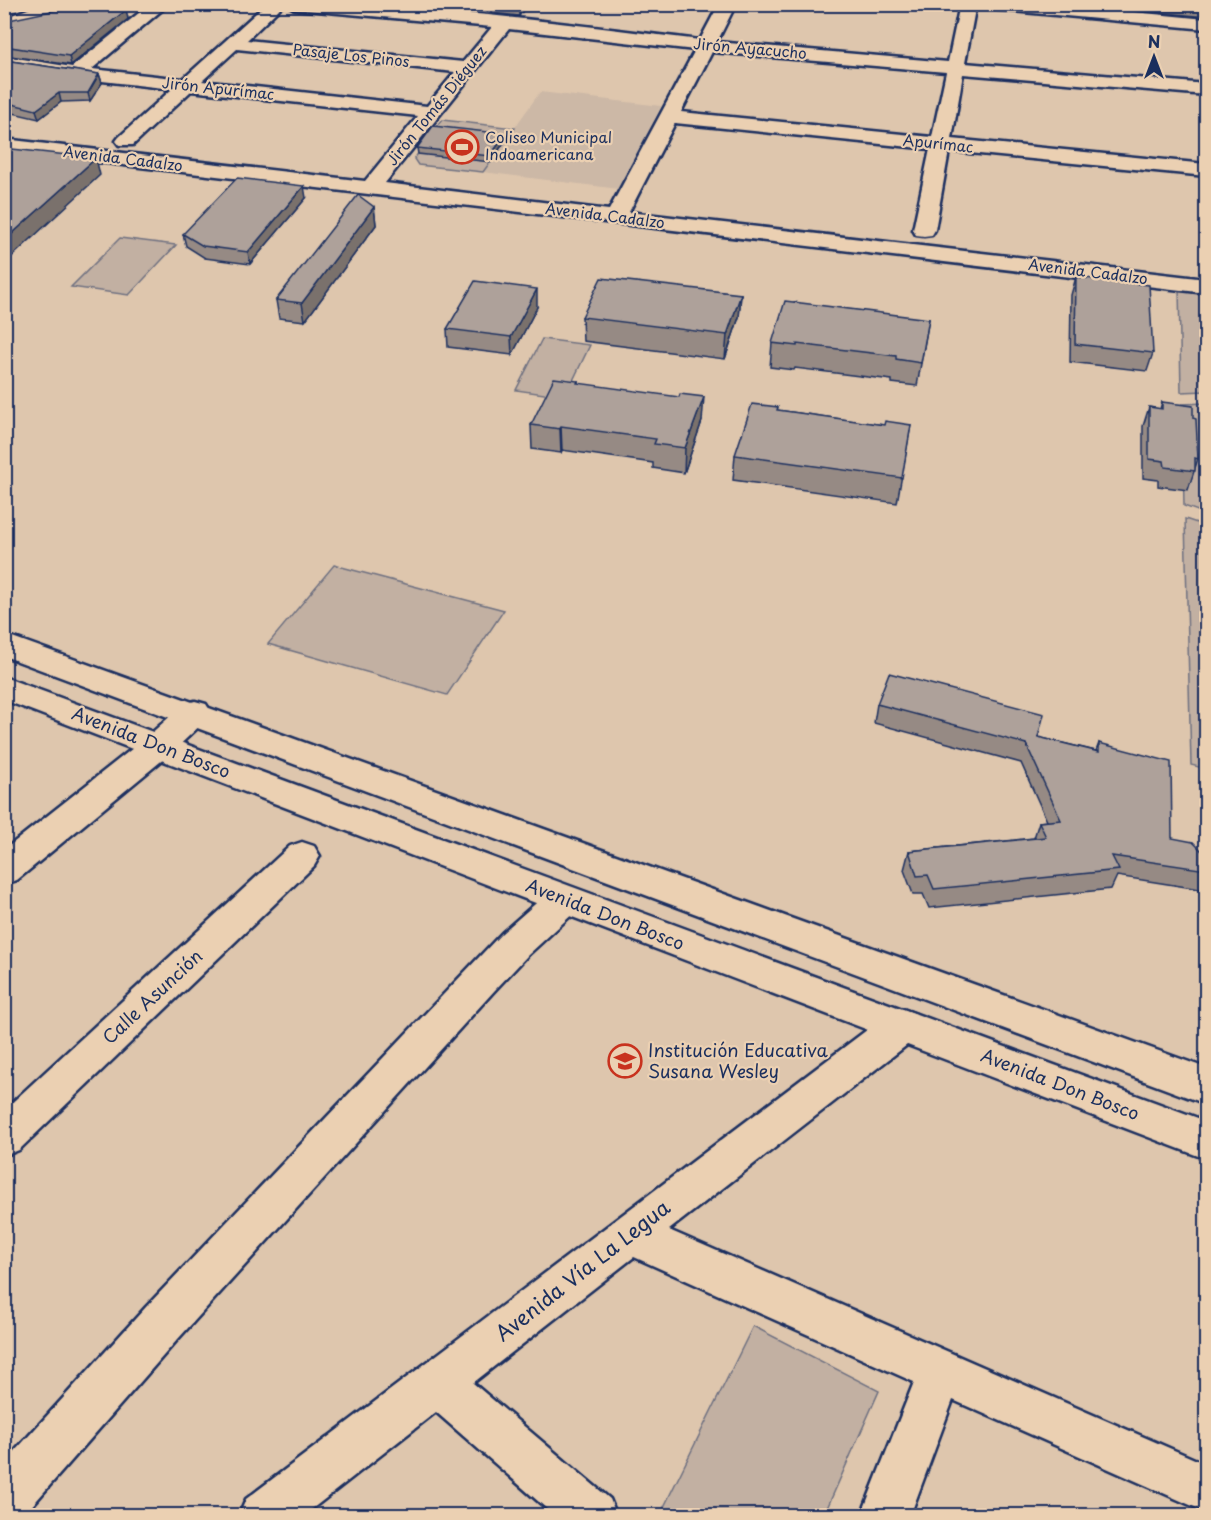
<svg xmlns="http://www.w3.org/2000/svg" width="1211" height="1520" font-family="'Playpen Sans',sans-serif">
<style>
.built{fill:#ccb8a6}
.green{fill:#c2b0a2;stroke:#6e7080;stroke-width:1.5}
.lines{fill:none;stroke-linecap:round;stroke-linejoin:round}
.minor-casing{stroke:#1b2f5e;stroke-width:5}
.major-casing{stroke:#1b2f5e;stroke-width:5}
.minor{fill:#ebd0b2;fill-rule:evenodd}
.major{fill:#ebd0b2;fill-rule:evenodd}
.wall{fill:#968a84;stroke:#1b2f5e;stroke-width:1.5}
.shaded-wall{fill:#7a716c;stroke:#1b2f5e;stroke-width:1.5}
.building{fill:#aea19a;stroke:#1b2f5e;stroke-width:1.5}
.labels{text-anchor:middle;stroke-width:4.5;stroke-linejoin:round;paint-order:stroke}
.far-street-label{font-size:15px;fill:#1b2f5e;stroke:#ebd0b2}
.far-poi-label{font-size:15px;fill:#1b2f5e;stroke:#ebd0b2;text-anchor:start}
.street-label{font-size:18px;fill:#1b2f5e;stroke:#ebd0b2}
.poi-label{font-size:18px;fill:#1b2f5e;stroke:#ebd0b2;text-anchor:start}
.near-street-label{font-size:21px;fill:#1b2f5e;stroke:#ebd0b2}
</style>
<rect width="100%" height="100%" fill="#dec6ad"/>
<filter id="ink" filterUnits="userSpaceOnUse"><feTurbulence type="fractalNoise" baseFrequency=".0167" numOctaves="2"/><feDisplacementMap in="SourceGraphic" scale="12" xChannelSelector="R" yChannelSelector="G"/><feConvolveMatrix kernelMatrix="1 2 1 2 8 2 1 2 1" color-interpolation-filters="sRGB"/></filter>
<g filter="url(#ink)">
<polygon class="built" points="540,92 661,106 619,189 483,172"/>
<g class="green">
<polygon points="368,5 528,5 514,20"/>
<polygon points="442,120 515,128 483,172 418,165 414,159"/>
<polygon points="120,238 176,245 129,295 71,287"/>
<polygon points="1179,288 1206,290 1206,391 1181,392"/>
<polygon points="542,339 590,345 565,397 516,390"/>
<polygon points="1206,403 1206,514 1184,506 1182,404"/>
<polygon points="1185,519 1206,526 1206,816 1203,768 1191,765"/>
<polygon points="334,565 504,610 447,695 268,644"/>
<polygon points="753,1326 879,1391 824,1515 660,1515"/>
</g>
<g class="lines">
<g class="minor-casing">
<g id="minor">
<path d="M 150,4 L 169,4 L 92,69 L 183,79 L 266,4 L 284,4 L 247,40 L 463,62 L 492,27 L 294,9 L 286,4 C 424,4 563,23 700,40 L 719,4 L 736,4 L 717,42 L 948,62 L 960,4 L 976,4 L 965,63 L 1206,84 L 1206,95 L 963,74 L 952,139 L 1206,164 L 1206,176 L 949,151 L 935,230 L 932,235 L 924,236 L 916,235 L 913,230 L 930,149 L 675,123 L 629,212 L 1206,279 L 1206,293 L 4,151 L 4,139 L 365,181 L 418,116 L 191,91 L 133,145 L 119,145 L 116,141 L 119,137 L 172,89 L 76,78 L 4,66 L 4,56 L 72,67 ZM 509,29 L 695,50 L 609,210 L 385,183 ZM 237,49 L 455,72 L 427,106 L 202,81 ZM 712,52 L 946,72 L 932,137 L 681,112 Z"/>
<polygon points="982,4 1050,4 1206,19 1206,29 990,9"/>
<polygon points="195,701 206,704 211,712 206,720 171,753 17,880 4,884 4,850 147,737 184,704"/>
<polygon points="302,842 314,846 320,856 314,866 19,1150 4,1156 4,1110 290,846"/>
<polygon points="564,886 577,890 582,900 577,910 528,955 495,990 178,1339 23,1516 4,1516 4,1463 146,1307 502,933 551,890"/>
<polygon points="902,1009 916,1014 921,1026 916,1038 669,1230 1206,1464 1206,1512 953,1400 910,1516 861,1516 914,1382 634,1257 473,1383 610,1499 617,1516 555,1516 436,1412 303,1516 239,1516 246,1499 888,1014"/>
</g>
</g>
<g class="major-casing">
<g id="major">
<polygon points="41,4 66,4 64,8 4,29 4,18"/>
<polygon points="4,634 1206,1068 1206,1104 4,656"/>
<polygon points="4,677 1206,1121 1206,1159 4,700"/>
</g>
</g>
<use href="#minor" class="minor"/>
<use href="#major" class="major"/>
</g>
<g class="wall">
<polygon points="431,4 528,4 519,16 491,13 491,10"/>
<polygon points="1157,4 1206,4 1206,17 1157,12"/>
<polygon points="126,10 128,19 71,65 4,55 4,21"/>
<polygon points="4,60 99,74 102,83 90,101 61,102 39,119 4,111"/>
<polygon points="506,139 491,162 418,154 417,148"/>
<polygon points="306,198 250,264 205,258 186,246 183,234"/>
<polygon points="374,207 376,225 305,321 279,318 276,300"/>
<polygon points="1076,277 1153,353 1147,371 1070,362 1071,295"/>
<polygon points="741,294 739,317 725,359 583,341 582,317"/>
<polygon points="537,307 512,355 448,347 447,329"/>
<polygon points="929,319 917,386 892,383 892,380 795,368 794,370 770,367 772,343"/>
<polygon points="578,381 578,384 702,421 684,473 653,468 653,463 562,450 561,453 532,449 531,425"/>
<polygon points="1162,402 1193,418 1198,459 1188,490 1158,486 1158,480 1143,478 1143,426 1149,407 1160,409"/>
<polygon points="778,407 777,410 884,425 911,425 897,503 733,480 735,455"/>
<polygon points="877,704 1038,737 1096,751 1099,743 1172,838 1206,855 1206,890 1117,876 1111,889 929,908 923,894 913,894 904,870 909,851 1034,838 1039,822 1047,821 1021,763 874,723"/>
</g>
<g class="shaded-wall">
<polygon points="519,4 528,4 519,16"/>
<polygon points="126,10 128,19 71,65 69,56"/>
<polygon points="99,74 102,83 90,101 88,93"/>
<polygon points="59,93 61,102 39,119 36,110"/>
<polygon points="506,134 506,139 491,162 490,156"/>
<polygon points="96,158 100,175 4,264 4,241"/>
<polygon points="304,186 306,198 250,264 248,252"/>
<polygon points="374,207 376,225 305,321 302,303"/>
<polygon points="537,289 537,307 512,355 511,337"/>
<polygon points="741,294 739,317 725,359 727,335"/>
<polygon points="704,397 702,421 684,473 685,448"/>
<polygon points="561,426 562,450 561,453 560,429"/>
</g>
<g class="building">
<polygon points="56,10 126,10 69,56 4,46 4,21"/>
<polygon points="4,60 99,74 88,93 59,93 36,110 4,102"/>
<polygon points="433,126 506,134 490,156 417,148"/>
<polygon points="12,149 96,158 4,241 4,155"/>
<polygon points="237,178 304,186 248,252 203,246 183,234"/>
<polygon points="358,195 374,207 302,303 276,300"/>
<polygon points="1076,277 1149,285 1153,353 1075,344"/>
<polygon points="601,278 741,294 727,335 582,317"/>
<polygon points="475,281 537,289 511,337 447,329"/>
<polygon points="785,301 929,319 921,363 896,359 896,356 797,344 797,346 772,343"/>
<polygon points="554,378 578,381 577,383 679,397 680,394 704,397 685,448 654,444 656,439 561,426 560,429 531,425"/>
<polygon points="1162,402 1193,406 1193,418 1196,419 1198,459 1195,458 1195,471 1165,467 1164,461 1149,459 1149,407 1162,409"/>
<polygon points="752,404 778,407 777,410 884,425 885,421 911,425 902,478 735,455"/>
<polygon points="889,673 1044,714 1038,737 1099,752 1099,743 1171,762 1172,838 1193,842 1206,855 1206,870 1112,856 1119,870 934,889 928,875 917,876 909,851 1046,837 1039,822 1061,820 1026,744 877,704"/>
</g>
</g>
<defs>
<g id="stadium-ring" transform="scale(1.725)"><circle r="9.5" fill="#ebd0b2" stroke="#c8321e" stroke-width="1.5"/><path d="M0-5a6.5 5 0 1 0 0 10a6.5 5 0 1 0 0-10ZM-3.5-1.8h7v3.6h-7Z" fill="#c8321e"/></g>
<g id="school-ring" transform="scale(1.725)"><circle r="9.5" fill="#ebd0b2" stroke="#c8321e" stroke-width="1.5"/><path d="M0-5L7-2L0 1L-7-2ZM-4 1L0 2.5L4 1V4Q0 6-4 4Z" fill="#c8321e"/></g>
</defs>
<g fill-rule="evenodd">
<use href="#stadium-ring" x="462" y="147"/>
<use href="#school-ring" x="625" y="1061"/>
</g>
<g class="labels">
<g class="far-street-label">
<text transform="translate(750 49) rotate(5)" y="5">Jirón Ayacucho</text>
<text transform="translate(351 56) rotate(6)" y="5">Pasaje Los Pinos</text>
<text transform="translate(218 89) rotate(6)" y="5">Jirón Apurímac</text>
<text transform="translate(437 106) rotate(-51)" y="5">Jirón Tomás Diéguez</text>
<text transform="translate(938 144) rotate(6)" y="5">Apurímac</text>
<text transform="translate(123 159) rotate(7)" y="5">Avenida Cadalzo</text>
<text transform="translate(605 216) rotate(7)" y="5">Avenida Cadalzo</text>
<text transform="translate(1088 272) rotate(7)" y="5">Avenida Cadalzo</text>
</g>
<g class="far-poi-label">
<text x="485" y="143">Coliseo Municipal<tspan x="485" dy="17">Indoamericana</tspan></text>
</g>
<g class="street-label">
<text transform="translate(151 743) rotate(21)" y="6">Avenida Don Bosco</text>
<text transform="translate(605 915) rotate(21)" y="6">Avenida Don Bosco</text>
<text transform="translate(153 997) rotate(-43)" y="6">Calle Asunción</text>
<text transform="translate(1060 1085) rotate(21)" y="6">Avenida Don Bosco</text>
</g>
<g class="poi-label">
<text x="648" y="1057">Institución Educativa<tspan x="648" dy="21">Susana Wesley</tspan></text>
</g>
<g class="near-street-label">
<text transform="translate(583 1271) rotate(-38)" y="7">Avenida Vía La Legua</text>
</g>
</g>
<rect width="1211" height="1520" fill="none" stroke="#ebd0b2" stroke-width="24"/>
<rect x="12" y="12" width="1187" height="1496" fill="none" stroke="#1b2f5e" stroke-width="2" filter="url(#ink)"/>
<g transform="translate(1154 57)" stroke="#ebd0b2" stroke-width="4.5" paint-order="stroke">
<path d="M0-4.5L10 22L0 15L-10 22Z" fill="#1b2f5e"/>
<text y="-9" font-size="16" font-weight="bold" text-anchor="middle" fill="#1b2f5e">N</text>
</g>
</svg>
